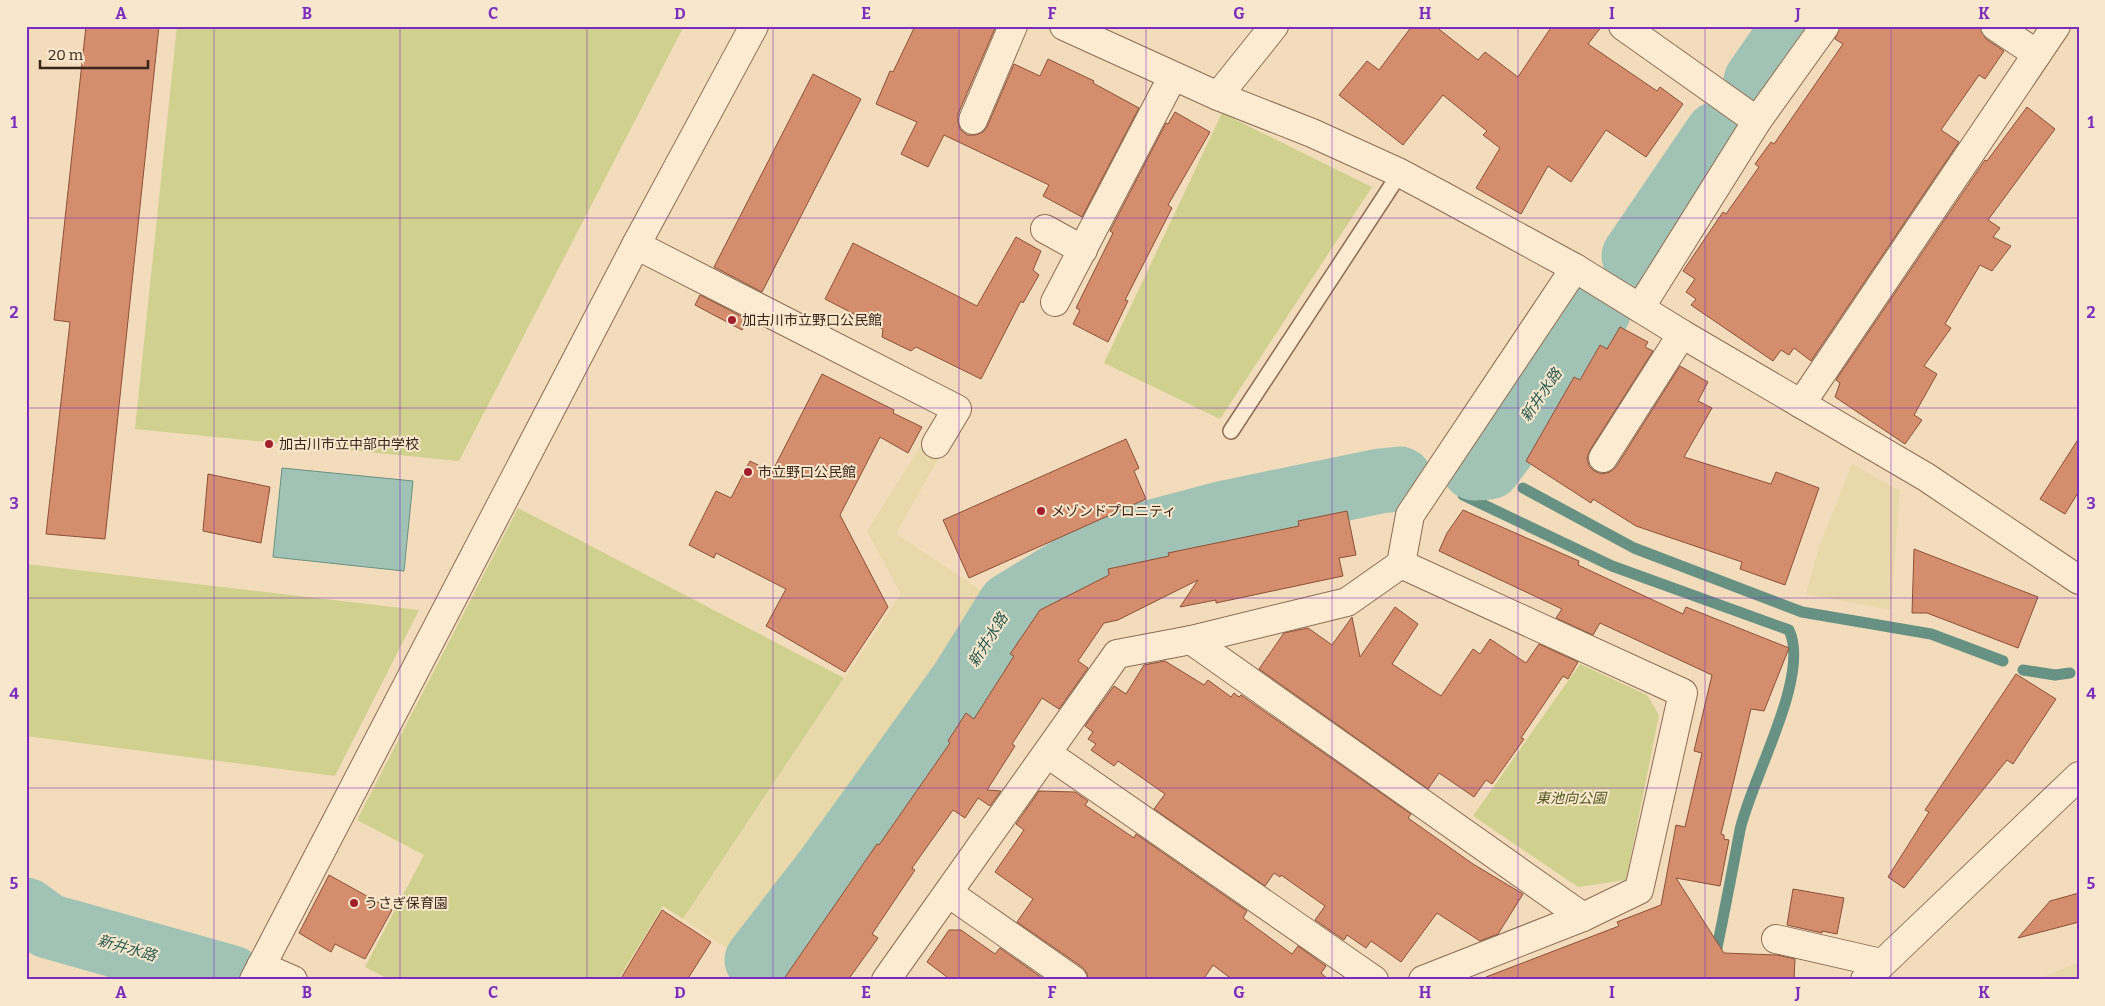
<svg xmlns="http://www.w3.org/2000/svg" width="2105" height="1006" font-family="Bitter,'Noto Sans JP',serif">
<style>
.farmland{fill:#e9d8a9}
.green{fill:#d0d18f}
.water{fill:#a1c3b5;stroke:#679182}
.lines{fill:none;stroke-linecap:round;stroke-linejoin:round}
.stream{stroke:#679182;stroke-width:11}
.river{stroke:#a1c3b5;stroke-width:65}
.building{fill:#d48e6e;stroke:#8d5037}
.service-casing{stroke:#8c6c54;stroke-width:18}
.minor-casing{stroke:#8c6c54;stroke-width:30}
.tertiary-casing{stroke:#8c6c54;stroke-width:30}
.service{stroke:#fcebd0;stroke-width:15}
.minor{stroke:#fcebd0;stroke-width:28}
.tertiary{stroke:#fcebd0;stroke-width:28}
.grid{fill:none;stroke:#7b2cbf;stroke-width:1;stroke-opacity:0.55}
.poi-dot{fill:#a11e2c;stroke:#f9e7cd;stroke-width:2}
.labels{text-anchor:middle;stroke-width:4;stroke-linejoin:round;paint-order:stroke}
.poi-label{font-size:14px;fill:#39261a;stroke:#f9e7cd;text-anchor:start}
.park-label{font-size:14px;font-style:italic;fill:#4f581f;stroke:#f9e7cd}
.water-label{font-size:15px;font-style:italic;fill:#285b52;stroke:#f9e7cd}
.neatline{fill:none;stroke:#7b2cbf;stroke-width:2}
.grid-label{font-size:16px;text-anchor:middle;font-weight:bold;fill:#7b2cbf}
</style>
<rect width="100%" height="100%" fill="#f2dcbc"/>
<g class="farmland">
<polygon points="926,438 944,448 896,534 999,602 930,701 917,697 866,775 736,955 684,919 901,594 867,531"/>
<polygon points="1852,464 1900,491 1891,610 1806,594 1820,544"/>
<polygon points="2079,962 2079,980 2036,980"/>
</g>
<g class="green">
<polygon points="177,26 684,26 459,461 135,429"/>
<polygon points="1222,113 1372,187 1220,419 1104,363"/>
<polygon points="518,508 844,678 683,919 663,906 618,980 390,980 365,967 424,855 357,820"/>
<polygon points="26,564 419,610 335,776 26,736"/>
<polygon points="1580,664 1647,695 1659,715 1626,880 1578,887 1473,816"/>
</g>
<polygon class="water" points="282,468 413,481 404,571 273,557"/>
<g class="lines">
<g class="stream">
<path d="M 1474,468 L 1465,479 L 1463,495 L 1612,566 L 1789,630 C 1811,676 1751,779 1740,830 C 1732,872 1724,915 1715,957"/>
<polyline points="1523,488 1634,548 1802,612 1931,634 2003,661"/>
<polyline points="2023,670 2055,675 2070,673"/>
</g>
<g class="river">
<polyline points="1756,81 1794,26"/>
<polyline points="1634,256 1717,134"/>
<polyline points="1474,468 1489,467 1529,414 1599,310"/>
<polyline points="26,910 48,926 232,978"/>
<polyline points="757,960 828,868 962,682 1010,605 1089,557 1146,534 1225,513 1380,481 1400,479"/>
</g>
</g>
<g class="building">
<polygon points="86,26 159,26 105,539 46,534 70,322 54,320"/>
<polygon points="915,26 996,26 958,114 958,122 960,129 967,135 975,135 983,132 987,127 1014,64 1040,76 1048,59 1094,81 1093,83 1139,108 1082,217 1043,196 1049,185 944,135 928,167 901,154 917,122 876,104 890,71 893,72"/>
<polygon points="1412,26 1435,26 1478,60 1485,52 1518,77 1552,26 1602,26 1588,44 1657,91 1660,87 1683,104 1646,157 1606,130 1571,182 1548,166 1521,214 1476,188 1500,148 1483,135 1487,131 1443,95 1403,145 1339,95 1367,61 1379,70"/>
<polygon points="1840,26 1980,26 1986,39 2004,51 1985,79 1979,75 1941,130 1959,142 1811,361 1794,348 1789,355 1781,350 1773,361 1691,305 1696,299 1686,292 1695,279 1683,271 1723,212 1726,214 1759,167 1755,164 1771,142 1774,144 1843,44 1835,39"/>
<polygon points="813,74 861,99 762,292 714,267"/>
<polygon points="2027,107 2055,129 1988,220 2000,228 1993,237 2011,246 1992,271 1980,265 1945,324 1951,328 1924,366 1937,374 1914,415 1922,420 1905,444 1835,397 1840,383 1836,380 1985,160 1987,161"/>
<polygon points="1175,112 1210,132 1168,205 1172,208 1125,300 1128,301 1108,342 1073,324 1080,310 1076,308 1113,233 1110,231 1166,123 1168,124"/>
<polygon points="1016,237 1041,251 1033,270 1039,275 1023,303 1021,301 981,379 916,347 911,351 882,337 883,329 825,299 853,243 977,306"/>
<polygon points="700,295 747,319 742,330 695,305"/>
<polygon points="1620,327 1648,342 1645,347 1653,351 1590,450 1587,458 1589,466 1594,471 1602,474 1610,472 1616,467 1680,366 1708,382 1698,401 1712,408 1684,457 1771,484 1776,472 1819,488 1785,585 1740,569 1742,562 1636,526 1593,499 1591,503 1526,461 1574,377 1580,380 1600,345 1607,349"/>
<polygon points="822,374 894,410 893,413 922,427 908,453 880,437 840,515 888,607 845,672 766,626 786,589 716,553 714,558 689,545 716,491 731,498 750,461 772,472"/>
<polygon points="2079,438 2079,491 2065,514 2040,499"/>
<polygon points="1126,439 1139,468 1134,471 1146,499 969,578 943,520"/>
<polygon points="208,474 270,487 261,543 203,531"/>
<polygon points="1463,510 1579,561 1578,565 1683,614 1686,607 1789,648 1764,711 1751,709 1721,834 1724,835 1724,839 1729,840 1720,886 1676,878 1724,953 1777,955 1795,959 1794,980 1486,980 1486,977 1619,926 1617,922 1661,905 1676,825 1685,827 1702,753 1694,751 1712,675 1600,623 1593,635 1556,618 1562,609 1439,551 1447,533"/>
<polygon points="1347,511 1356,555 1339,558 1343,576 1216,603 1216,600 1180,607 1198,580 1118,620 1104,623 1078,661 1088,668 1059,709 1042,698 1012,744 1015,746 987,790 1001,791 990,806 978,798 965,818 953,810 912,868 915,870 872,934 878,938 848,980 783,980 877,844 879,845 950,743 948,741 966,713 974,719 1014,656 1010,654 1040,610 1109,575 1108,569 1169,556 1168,553 1299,526 1298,521"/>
<polygon points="1914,549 2038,597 2018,648 1927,613 1912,613"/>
<polygon points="1395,607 1418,624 1392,664 1441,696 1473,649 1480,654 1490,639 1526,663 1539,644 1578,662 1568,679 1563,676 1521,738 1524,739 1492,784 1486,780 1474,797 1439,773 1428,789 1259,669 1284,633 1308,628 1332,645 1352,617 1360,657"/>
<polygon points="1165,661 1204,685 1208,680 1231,697 1234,693 1239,697 1241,695 1411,814 1408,818 1473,864 1523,894 1498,934 1480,941 1437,913 1401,962 1371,941 1366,948 1347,935 1344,940 1315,920 1325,906 1281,875 1280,877 1274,873 1265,886 1154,809 1165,794 1118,761 1114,766 1091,750 1096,744 1088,739 1093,732 1085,726 1114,686 1126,694 1144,665"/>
<polygon points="2016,674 2056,699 2013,764 2007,760 1904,888 1888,877 1929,812 1925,810"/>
<polygon points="1039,791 1075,792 1088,801 1085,805 1134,838 1136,834 1247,911 1243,918 1292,954 1298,946 1326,966 1321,973 1329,980 1233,980 1213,965 1203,980 1088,980 1087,973 1082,967 1017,922 1033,899 995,872 1024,830 1016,824"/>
<polygon points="329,875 392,910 365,959 335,944 331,952 299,933"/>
<polygon points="1793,889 1844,898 1837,934 1822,931 1822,933 1787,925"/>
<polygon points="2079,893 2079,922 2018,938 2050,901"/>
<polygon points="662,910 711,942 687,980 620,980"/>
<polygon points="949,930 961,930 995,954 1000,948 1045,980 951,980 927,962"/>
</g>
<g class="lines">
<g class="service-casing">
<polyline id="service" points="1231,431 1400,173"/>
</g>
<g class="minor-casing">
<g id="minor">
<polyline points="1064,26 1218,96 1312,133 1400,173 1443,196 1575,268 1682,334 1926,477 2079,580"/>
<polyline points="1623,26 1757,121"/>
<polyline points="1995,26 2037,54"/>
<polyline points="1218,96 1274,26"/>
<polyline points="973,120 1013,26"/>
<polyline points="1045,229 1083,250"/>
<polyline points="636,245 957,409 936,444"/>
<polyline points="1055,302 1173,76"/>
<polyline points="1640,308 1757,121 1825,26"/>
<polyline points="1801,404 2056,26"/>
<polyline points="1603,458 1682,334"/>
<polyline points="1401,564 1683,693 1639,890 1583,917 1423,980"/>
<polyline points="1191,640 1583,917"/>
<polyline points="1048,754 1374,980"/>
<polyline points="950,894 1073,980"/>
<polyline points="1776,939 1881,963"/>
<polyline points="261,966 293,980"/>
<polyline points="254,980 636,245 754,26"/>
<polyline points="886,980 1117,654 1191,640 1347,602 1401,564 1410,515 1575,268"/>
</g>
</g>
<g class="tertiary-casing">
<polyline id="tertiary" points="1865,980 2079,776"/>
</g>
<use href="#service" class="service"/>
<use href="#minor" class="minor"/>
<use href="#tertiary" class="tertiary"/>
</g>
<path class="grid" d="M 214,26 L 214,980M 400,26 L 400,980M 587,26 L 587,980M 773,26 L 773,980M 959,26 L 959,980M 1146,26 L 1146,980M 1332,26 L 1332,980M 1518,26 L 1518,980M 1705,26 L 1705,980M 1891,26 L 1891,980M 26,218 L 2079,218M 26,408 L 2079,408M 26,598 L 2079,598M 26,788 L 2079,788"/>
<g class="poi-dot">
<circle cx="732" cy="320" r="5"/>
<circle cx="269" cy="444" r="5"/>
<circle cx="748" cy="472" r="5"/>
<circle cx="1041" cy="511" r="5"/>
<circle cx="354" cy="903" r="5"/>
</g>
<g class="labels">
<g class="poi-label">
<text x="742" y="325">加古川市立野口公民館</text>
<text x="279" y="449">加古川市立中部中学校</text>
<text x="758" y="477">市立野口公民館</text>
<text x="1051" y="516">メゾンドプロニティ</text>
<text x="364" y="908">うさぎ保育園</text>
</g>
<g class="park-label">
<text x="1571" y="803">東池向公園</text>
</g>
<g class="water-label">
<text transform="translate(1541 395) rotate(-55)" y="5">新井水路</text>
<text transform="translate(988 640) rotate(-58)" y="5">新井水路</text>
<text transform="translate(127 948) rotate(16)" y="5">新井水路</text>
</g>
</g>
<rect width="2105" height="1006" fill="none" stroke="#f9e7cd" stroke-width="55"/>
<path d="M40 60v8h108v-8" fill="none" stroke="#39261a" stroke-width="2.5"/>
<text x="48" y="60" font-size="15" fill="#39261a" stroke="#f9e7cd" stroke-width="4" paint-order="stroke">20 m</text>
<rect x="28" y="28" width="2050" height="950" class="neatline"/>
<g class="grid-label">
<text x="121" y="19">A</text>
<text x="307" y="19">B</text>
<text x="493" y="19">C</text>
<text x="680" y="19">D</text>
<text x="866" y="19">E</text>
<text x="1052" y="19">F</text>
<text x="1239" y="19">G</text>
<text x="1425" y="19">H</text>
<text x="1612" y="19">I</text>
<text x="1798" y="19">J</text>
<text x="1984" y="19">K</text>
<text x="14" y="128">1</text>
<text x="2091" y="128">1</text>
<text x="14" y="318">2</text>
<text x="2091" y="318">2</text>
<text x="14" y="509">3</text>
<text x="2091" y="509">3</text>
<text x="14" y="699">4</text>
<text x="2091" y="699">4</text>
<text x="14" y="889">5</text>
<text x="2091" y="889">5</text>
<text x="121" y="998">A</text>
<text x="307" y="998">B</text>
<text x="493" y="998">C</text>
<text x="680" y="998">D</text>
<text x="866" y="998">E</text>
<text x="1052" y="998">F</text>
<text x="1239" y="998">G</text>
<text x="1425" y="998">H</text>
<text x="1612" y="998">I</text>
<text x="1798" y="998">J</text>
<text x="1984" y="998">K</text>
</g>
</svg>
